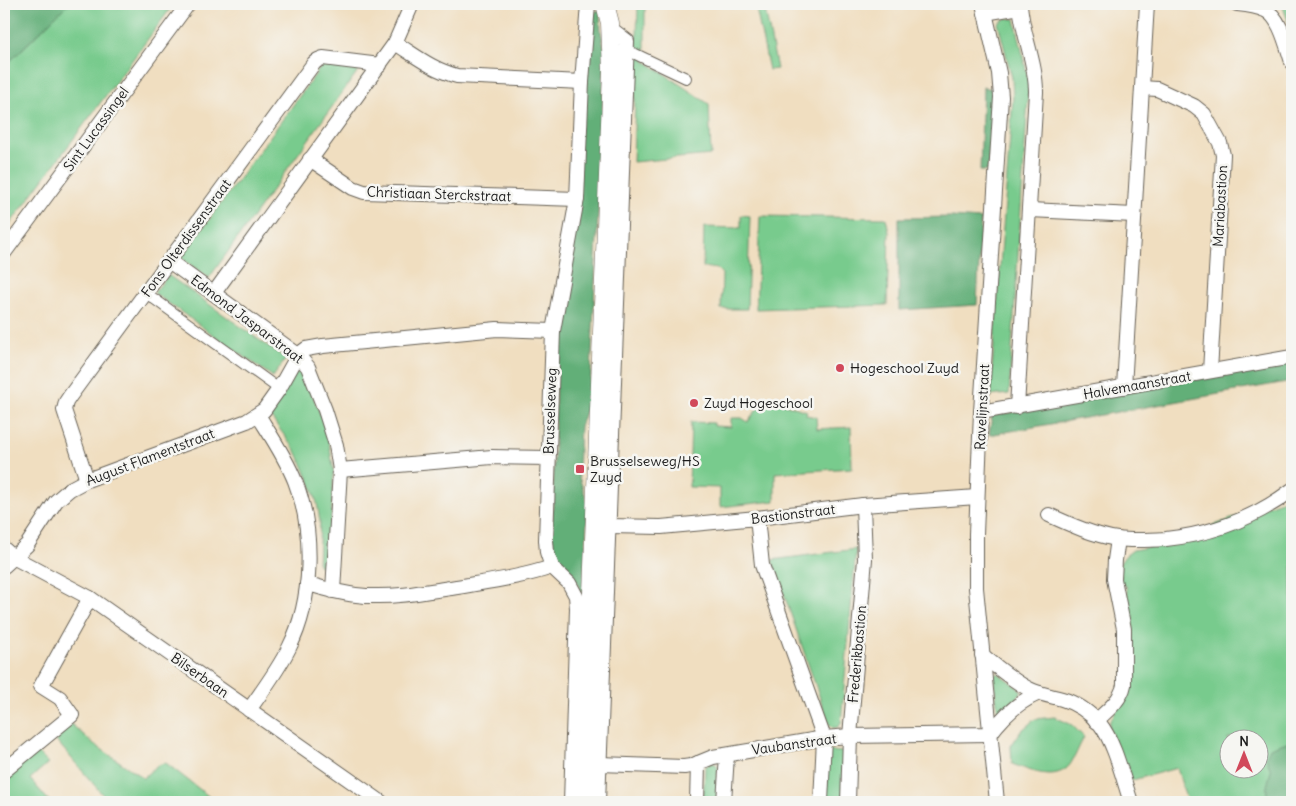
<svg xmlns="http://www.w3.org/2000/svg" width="1296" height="806" font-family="Delius,sans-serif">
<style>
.green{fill:#78cb8d;stroke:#4a7454;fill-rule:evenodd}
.forest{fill:#62af78;stroke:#3f664a}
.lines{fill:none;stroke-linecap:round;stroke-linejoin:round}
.pedestrian-casing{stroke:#666055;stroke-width:12}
.minor-casing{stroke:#666055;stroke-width:16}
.tertiary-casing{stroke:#666055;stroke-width:19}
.pedestrian{stroke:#fff;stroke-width:10}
.minor{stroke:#fff;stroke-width:14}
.tertiary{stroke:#fff;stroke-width:18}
.poi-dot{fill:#d1495b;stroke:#f6f6f2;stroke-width:2}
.labels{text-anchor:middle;stroke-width:5;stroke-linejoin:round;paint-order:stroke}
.street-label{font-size:14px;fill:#1c1c1c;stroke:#f6f6f2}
.poi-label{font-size:14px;fill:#1c1c1c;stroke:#f6f6f2;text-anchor:start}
</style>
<rect width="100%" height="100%" fill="#f6f6f2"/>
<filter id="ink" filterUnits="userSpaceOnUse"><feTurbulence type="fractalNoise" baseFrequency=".02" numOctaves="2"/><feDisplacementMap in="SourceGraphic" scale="10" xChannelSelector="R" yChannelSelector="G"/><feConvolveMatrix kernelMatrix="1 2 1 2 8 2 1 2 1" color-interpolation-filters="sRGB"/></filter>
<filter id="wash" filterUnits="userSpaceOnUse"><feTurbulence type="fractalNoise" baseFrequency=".0096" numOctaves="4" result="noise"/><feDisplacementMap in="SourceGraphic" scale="20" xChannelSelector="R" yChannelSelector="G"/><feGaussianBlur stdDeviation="1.12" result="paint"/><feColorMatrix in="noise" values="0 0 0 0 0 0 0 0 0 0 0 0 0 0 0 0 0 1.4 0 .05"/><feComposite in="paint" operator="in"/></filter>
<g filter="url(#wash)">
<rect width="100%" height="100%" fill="#f0dec0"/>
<g class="green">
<polygon points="68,4 174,4 4,232 4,67"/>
<polygon points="638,4 645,4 645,61 709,104 711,155 633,162"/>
<polygon points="755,4 764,4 777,69 769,70"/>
<polygon points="1282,4 1292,5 1292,33"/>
<polygon points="1006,18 1015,19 1029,83 1009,394 990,396 1013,98 1012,78 998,23"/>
<polygon points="323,64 360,68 209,278 181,258"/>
<polygon points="741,215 750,216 747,309 721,309 722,274 717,269 703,267 704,227 741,228"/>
<polygon points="760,216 886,218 889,232 887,305 756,309"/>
<polygon points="168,275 286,359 273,377 154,293"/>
<polygon points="301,366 327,431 334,472 328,566 323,567 318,565 320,522 317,503 310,482 296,451 269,415"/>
<polygon points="765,398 807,411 806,415 816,417 817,429 851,427 852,468 775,473 775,501 720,507 720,488 689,487 691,422 714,423 714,426 731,427 731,418 742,418 748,422"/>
<path d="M 1292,497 L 1292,802 L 1187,802 L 1177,768 L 1129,781 L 1109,728 L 1110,721 L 1127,692 L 1129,682 L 1133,682 L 1134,656 L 1133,626 L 1126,586 L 1120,583 L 1120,563 L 1125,556 L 1133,550 L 1159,545 ZM 1228,738 L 1258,738 L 1258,768 L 1228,768 Z"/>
<polygon points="856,549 841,724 838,727 833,728 829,724 772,560"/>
<polygon points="998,673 1021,690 1021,694 1001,713 998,712 993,675"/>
<path d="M 1055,717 L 1072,725 L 1084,737 C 1080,744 1074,760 1069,766 C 1054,782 1029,770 1012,764 L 1011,746 L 1021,731 L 1035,719 Z"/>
<path d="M 71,724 L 94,744 L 143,778 C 150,772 157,763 166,763 L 216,802 L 109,802 L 54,738 Z"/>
<polygon points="36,751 48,763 30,779 50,802 4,802 4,778"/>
<polygon points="828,751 844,752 843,802 826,802"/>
<polygon points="711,763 716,764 718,768 717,802 703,802 705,767"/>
</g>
<g class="forest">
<polygon points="4,4 68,4 4,67"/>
<path d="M 600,10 L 601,31 L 605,52 L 590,398 L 580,426 L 578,474 L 588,503 L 583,598 C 578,577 560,562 552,543 L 557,330 L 593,15 L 596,11 Z"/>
<polygon points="983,87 993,89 988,171 980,171"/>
<polygon points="951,217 981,219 977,305 899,310 899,218"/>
<polygon points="1292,362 1292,381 989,435 992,416"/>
<polygon points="1287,742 1292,742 1292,802 1266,802 1267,786 1271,771 1266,757 1270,748"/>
</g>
</g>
<g filter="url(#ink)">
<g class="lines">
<g class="pedestrian-casing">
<g id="pedestrian">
<polyline points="627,50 686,78"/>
<polyline points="146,293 279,389"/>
</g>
</g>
<g class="minor-casing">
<g id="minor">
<polyline points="983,4 999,73 1001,97 981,412 976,534 976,588 997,802"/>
<path d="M 1237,4 C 1246,5 1256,6 1265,10 C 1280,16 1287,47 1292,62"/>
<polyline points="985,13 1020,7"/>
<path d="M 395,43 C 416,56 433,70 457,76 L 582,82"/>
<polyline points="1142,88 1157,89 1194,106 1204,114 1220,143 1223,155 1210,371"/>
<polyline points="310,159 353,188 364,192 577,199"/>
<polyline points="1030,210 1134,215"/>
<polyline points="4,253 188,4"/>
<polyline points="169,261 298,355 308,367 325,410 336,445 340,470 333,591"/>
<polyline points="214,293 395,43 412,4"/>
<polyline points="1124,387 1147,4"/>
<path d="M 1017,407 L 1036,92 C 1036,62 1022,34 1020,4"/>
<polyline points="981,412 1292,357"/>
<polyline points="340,470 492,457 548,458"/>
<polyline points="87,480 64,410 66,402 70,396 314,63 318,60 323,58 380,65"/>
<path d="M 1049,515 C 1071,525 1093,535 1117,539 C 1133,541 1150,540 1166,539 C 1213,534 1255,518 1292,490"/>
<polyline points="757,518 762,565 824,738 821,802"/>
<polyline points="609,526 661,527 757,518 863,505 977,497"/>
<polyline points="4,549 13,557 90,598 381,802"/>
<polyline points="4,566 27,545 56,501 70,489 87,480 247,421 264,410 279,389 298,355 306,349 323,346 497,329 553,331"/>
<path d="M 307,584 C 328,589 349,596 371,596 C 398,597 424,592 451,588 C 485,582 519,578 552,567"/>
<path d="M 982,655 C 997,667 1012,680 1029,689 C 1039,694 1051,696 1062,699 C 1076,703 1090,713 1100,724 C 1115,743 1123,779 1131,802"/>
<path d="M 249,710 C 263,690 278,670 289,648 C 313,601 315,531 295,481 C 286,458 271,436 258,415"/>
<path d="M 1096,721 C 1107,711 1121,700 1124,685 L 1124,629 L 1114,579 L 1115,560 L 1118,539"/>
<path d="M 600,764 L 684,767 L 691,766 L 713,757 L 824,738 L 850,736 L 990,734 C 1003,716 1018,702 1039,693"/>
<polyline points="4,771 72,715 60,698 41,686 90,598"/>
<polyline points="571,802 577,608 576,596 569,583 552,567 547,552 546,540 553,331 577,199 582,82 588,4"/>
<polyline points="598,802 627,41 610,28"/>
<polyline points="697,802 698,763"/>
<polyline points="724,802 727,755"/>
<polyline points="848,802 850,736 865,559 863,505"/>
</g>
</g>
<g class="tertiary-casing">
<polyline id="tertiary" points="584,802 612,71 610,23 605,4"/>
</g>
<use href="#pedestrian" class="pedestrian"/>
<use href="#minor" class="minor"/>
<use href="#tertiary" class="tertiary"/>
</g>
</g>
<g class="poi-dot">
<circle cx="840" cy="368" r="5"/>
<circle cx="694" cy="403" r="5"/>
<rect x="575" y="464" width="10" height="10" rx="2.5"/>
</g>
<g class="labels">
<g class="street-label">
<text transform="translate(96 129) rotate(-54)" y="5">Sint Lucassingel</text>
<text transform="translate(439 194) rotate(2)" y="5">Christiaan Sterckstraat</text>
<text transform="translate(1220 206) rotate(-87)" y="5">Mariabastion</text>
<text transform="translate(186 238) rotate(-54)" y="5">Fons Olterdissenstraat</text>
<text transform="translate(247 319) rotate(37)" y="5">Edmond Jasparstraat</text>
<text transform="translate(1137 385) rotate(-10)" y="5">Halvemaanstraat</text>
<text transform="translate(982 407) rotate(-87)" y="5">Ravelijnstraat</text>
<text transform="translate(550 411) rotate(-88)" y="5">Brusselseweg</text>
<text transform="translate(150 457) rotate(-21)" y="5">August Flamentstraat</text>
<text transform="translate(793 514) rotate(-7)" y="5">Bastionstraat</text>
<text transform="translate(857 654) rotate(-85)" y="5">Frederikbastion</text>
<text transform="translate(200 675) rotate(35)" y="5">Bilserbaan</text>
<text transform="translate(794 744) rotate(-8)" y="5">Vaubanstraat</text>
</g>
<g class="poi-label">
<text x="850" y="373">Hogeschool Zuyd</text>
<text x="704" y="408">Zuyd Hogeschool</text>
<text x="590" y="466">Brusselseweg/HS<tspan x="590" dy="16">Zuyd</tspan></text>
</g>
</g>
<rect width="1296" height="806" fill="none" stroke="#f6f6f2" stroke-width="20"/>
<g transform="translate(1244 754)"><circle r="24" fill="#f6f6f2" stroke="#9f9f9c"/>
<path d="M0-4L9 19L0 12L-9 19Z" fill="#d1495b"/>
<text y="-8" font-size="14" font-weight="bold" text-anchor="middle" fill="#1c1c1c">N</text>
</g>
</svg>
